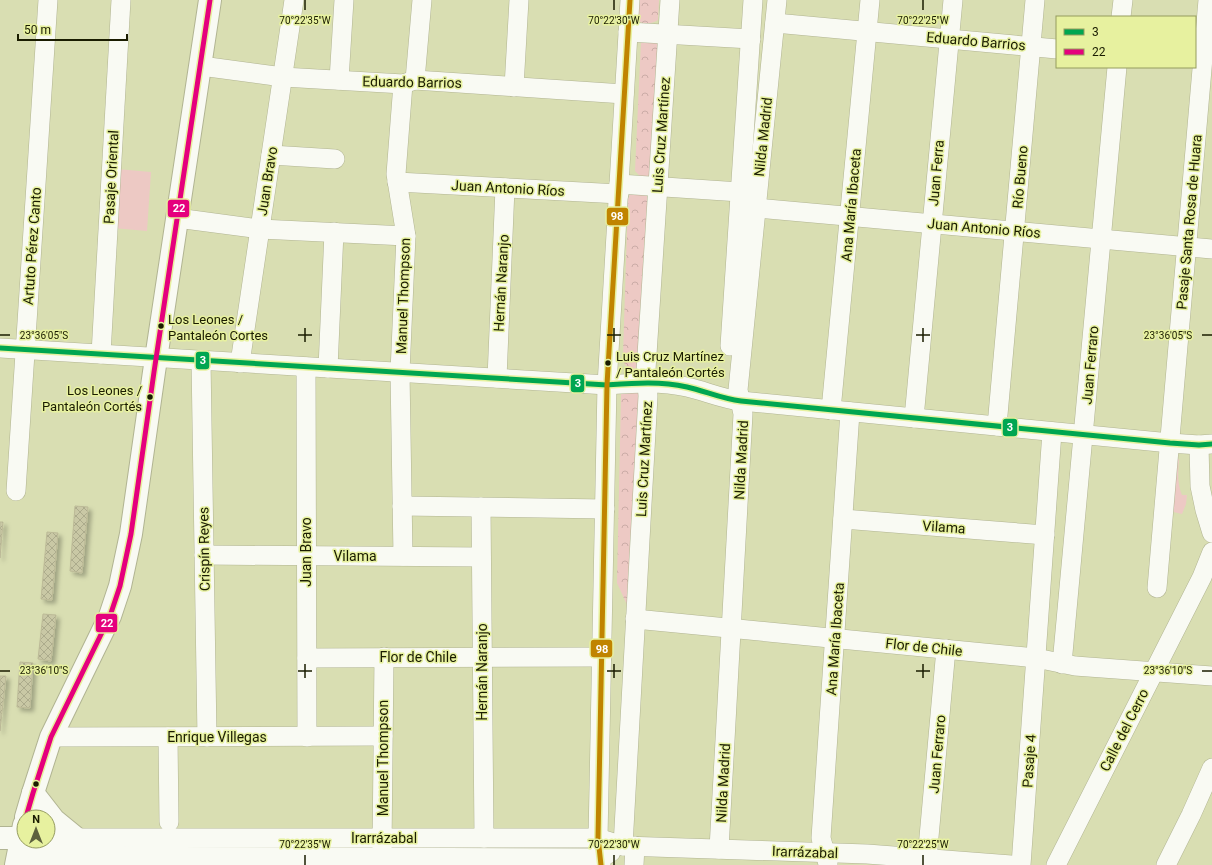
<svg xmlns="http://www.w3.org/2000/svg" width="1212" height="865" font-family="Roboto,sans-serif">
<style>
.grass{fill:#edc9c4}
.park{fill:url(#park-crowns)}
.building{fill:url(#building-cross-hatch);stroke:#bcba97;filter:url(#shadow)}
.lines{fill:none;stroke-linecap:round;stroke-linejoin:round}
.minor-casing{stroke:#b1b492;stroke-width:20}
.major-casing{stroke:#b1b492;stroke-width:24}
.minor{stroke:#f9faf3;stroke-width:19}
.major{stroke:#f9faf3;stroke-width:22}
.bus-1-casing{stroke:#e7f19f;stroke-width:8}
.bus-2-casing{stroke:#e7f19f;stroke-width:8}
.bus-3-casing{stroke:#e7f19f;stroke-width:8}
.bus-1{stroke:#00a651;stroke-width:5}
.bus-2{stroke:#e5007d;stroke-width:5}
.bus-3{stroke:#c08400;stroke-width:5}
.ticks{fill:none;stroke:#1a1c00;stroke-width:1.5}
.bus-dot{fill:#1a1c00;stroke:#e7f19f;stroke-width:1.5}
.labels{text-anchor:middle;stroke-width:3;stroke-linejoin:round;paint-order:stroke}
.bus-label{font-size:13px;fill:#1a1c00;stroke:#e7f19f;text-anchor:start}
.street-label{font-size:14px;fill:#1a1c00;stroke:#e7f19f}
.ticks-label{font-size:10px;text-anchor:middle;fill:#1a1c00;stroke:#e7f19f;stroke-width:3;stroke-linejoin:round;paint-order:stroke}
.line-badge{stroke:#e7f19f;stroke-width:1.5}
.badge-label{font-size:11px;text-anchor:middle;font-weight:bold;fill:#fff}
</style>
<defs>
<pattern id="park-crowns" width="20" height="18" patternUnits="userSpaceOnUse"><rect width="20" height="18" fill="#edc9c4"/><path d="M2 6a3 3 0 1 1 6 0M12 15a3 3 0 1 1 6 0" fill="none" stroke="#cbaca7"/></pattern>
<pattern id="building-cross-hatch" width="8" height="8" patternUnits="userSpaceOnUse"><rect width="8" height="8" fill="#c9c8a5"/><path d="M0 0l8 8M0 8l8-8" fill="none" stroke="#acab8c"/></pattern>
<filter id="shadow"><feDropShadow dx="3.5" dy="3.5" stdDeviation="2" flood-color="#0004"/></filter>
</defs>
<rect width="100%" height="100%" fill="#d9deb2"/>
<g class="grass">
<polygon points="117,169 151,172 147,231 113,228"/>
<path d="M 1173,459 L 1179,459 C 1178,471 1177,484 1182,495 L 1187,495 L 1186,504 L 1182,514 L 1169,511 Z"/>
</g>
<g class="park">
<path d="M 637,0 L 659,0 L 658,20 C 650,25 643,24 635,20 Z"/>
<polygon points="659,38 650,175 642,178 635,171 641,41"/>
<polygon points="644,192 649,199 639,368 632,369 626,366 623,361 623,355 628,199 630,193"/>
<polygon points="624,389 640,392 628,607 617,583 621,395"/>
</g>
<g class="building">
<polygon points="75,506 88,507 82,573 70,571"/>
<polygon points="0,522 3,522 0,558"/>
<polygon points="47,532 58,533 52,600 41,599"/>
<polygon points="43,614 56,615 51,661 38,659"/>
<polygon points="20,662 33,663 30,708 17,707"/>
<polygon points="0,676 6,676 0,731"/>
</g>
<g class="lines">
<g class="minor-casing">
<g id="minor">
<polyline points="1121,17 1123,0"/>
<polyline points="775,23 1057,49"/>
<polyline points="628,32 751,39"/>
<polyline points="201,66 283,77 403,84 415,80 624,94"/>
<polyline points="339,80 344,0"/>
<polyline points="415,80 422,0"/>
<polyline points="514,87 519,0"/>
<polyline points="271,155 335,159"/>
<polyline points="397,182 619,194"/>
<polyline points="619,184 740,192"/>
<polyline points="756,208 1212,249"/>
<polyline points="177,218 260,229 406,236"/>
<polyline points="730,346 753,0"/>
<path d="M 0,348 L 607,385 C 635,383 660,381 687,387 C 705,391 722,399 741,401 L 1170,443 L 1199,445 L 1212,444"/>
<polyline points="101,354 121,0"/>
<polyline points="201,360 207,737"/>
<polyline points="240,363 294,0"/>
<polyline points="306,367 307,737"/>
<polyline points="328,368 334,232"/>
<polyline points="497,378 505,188"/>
<polyline points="831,410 870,0"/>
<polyline points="914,418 953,0"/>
<polyline points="997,426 1035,0"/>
<polyline points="1199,445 1200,486 1205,510 1212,533"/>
<polyline points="16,491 48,0"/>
<polyline points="402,506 605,509"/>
<polyline points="481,507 484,838"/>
<polyline points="843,519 1045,535"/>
<polyline points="204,555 481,557"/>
<polyline points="403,556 400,372 406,236 396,174 403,84"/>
<polyline points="1157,588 1208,0"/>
<polyline points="635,619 1036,658 1075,666 1212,676"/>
<polyline points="307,658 602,657"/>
<polyline points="1062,664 1117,67"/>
<polyline points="51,737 383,736"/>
<polyline points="168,737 169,822"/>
<polyline points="48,838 598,838 623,846 867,854 1011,865"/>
<polyline points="623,846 648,396 646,370 670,0"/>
<polyline points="719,849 743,414 738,390 777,0"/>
<polyline points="382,850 384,657"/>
<polyline points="17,856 601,858 611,852"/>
<polyline points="927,859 946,649"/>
<polyline points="828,864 821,838 850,412"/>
<polyline points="601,865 598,838 607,385 630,0"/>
<polyline points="634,865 635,846"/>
<polyline points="1021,865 1052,432"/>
<polyline points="1056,865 1202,577 1212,552"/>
<polyline points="1166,865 1191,815 1212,768"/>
</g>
</g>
<g class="major-casing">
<g id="major">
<polyline points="33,793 54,820 76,838"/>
<polyline points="26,817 33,793 51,737 110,616 120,586 131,534 154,372 210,0"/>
<polyline points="0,838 21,838"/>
<polyline points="16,865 24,825"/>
</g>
</g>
<use href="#minor" class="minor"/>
<use href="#major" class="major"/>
<g class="bus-1-casing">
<path id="bus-1" d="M 0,348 L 607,385 C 635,383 660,381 687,387 C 705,391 722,399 741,401 L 1170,443 L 1199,445 L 1212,444"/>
</g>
<g class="bus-2-casing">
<polyline id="bus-2" points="26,817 33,793 51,737 110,616 120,586 131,534 154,372 210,0"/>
</g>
<g class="bus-3-casing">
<polyline id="bus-3" points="601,865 598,838 607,385 630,0"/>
</g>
<use href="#bus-1" class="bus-1"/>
<use href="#bus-2" class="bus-2"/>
<use href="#bus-3" class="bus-3"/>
</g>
<path class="ticks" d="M 305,0 L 305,10M 614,0 L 614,10M 923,0 L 923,10M 305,328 L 305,342M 614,328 L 614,342M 923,328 L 923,342M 0,335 L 10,335M 298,335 L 312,335M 607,335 L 621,335M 916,335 L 930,335M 1202,335 L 1212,335M 305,664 L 305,678M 614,664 L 614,678M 923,664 L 923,678M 0,671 L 10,671M 298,671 L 312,671M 607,671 L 621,671M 916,671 L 930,671M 1202,671 L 1212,671M 305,855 L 305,865M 614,855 L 614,865M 923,855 L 923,865"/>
<g class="bus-dot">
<circle cx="161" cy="326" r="3.5"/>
<circle cx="608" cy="363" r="3.5"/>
<circle cx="150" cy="397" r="3.5"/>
<circle cx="36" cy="784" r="3.5"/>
</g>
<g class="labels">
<g class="bus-label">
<text x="168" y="324">Los Leones /<tspan x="168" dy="16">Pantaleón Cortes</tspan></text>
<text x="616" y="361">Luis Cruz Martínez<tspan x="616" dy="16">/ Pantaleón Cortés</tspan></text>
<text x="142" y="395" text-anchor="end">Los Leones /<tspan x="142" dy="16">Pantaleón Cortés</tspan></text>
</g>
<g class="street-label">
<text transform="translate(976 41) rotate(5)" y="5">Eduardo Barrios</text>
<text transform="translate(412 82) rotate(1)" y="5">Eduardo Barrios</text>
<text transform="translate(661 135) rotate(-86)" y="5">Luis Cruz Martínez</text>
<text transform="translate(763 137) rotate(-84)" y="5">Nilda Madrid</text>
<text transform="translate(936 173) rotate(-85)" y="5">Juan Ferra</text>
<text transform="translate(111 177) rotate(-87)" y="5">Pasaje Oriental</text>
<text transform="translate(1020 177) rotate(-85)" y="5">Río Bueno</text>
<text transform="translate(267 181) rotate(-81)" y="5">Juan Bravo</text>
<text transform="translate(508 188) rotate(3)" y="5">Juan Antonio Ríos</text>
<text transform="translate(851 205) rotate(-85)" y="5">Ana María Ibaceta</text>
<text transform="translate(1189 222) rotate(-85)" y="5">Pasaje Santa Rosa de Huara</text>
<text transform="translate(984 228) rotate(5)" y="5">Juan Antonio Ríos</text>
<text transform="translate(32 246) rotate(-86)" y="5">Artuto Pérez Canto</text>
<text transform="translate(501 283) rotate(-87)" y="5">Hernán Naranjo</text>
<text transform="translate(403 296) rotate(-88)" y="5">Manuel Thompson</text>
<text transform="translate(1090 365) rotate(-85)" y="5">Juan Ferraro</text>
<text transform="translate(644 459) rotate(-87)" y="5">Luis Cruz Martínez</text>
<text transform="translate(741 460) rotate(-87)" y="5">Nilda Madrid</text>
<text transform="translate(944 527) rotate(4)" y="5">Vilama</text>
<text transform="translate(204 549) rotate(-91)" y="5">Crispín Reyes</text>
<text transform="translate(306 552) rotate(-90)" y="5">Juan Bravo</text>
<text x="355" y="561">Vilama</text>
<text transform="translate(835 639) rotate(-86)" y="5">Ana María Ibaceta</text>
<text transform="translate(924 647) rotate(6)" y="5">Flor de Chile</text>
<text x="418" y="662">Flor de Chile</text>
<text transform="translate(482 672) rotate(-90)" y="5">Hernán Naranjo</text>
<text transform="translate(1124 730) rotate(-63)" y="5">Calle del Cerro</text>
<text x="217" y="742">Enrique Villegas</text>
<text transform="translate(937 754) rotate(-85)" y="5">Juan Ferraro</text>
<text transform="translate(383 758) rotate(-90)" y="5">Manuel Thompson</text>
<text transform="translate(1029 761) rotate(-86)" y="5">Pasaje 4</text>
<text transform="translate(723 783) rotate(-87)" y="5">Nilda Madrid</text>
<text x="384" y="843">Irarrázabal</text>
<text transform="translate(805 852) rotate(2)" y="5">Irarrázabal</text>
</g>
</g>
<g class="ticks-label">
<text x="305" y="24">70°22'35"W</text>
<text x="614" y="24">70°22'30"W</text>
<text x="923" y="24">70°22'25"W</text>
<text x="44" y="339">23°36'05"S</text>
<text x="1168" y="339">23°36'05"S</text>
<text x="44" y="674">23°36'10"S</text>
<text x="1168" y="674">23°36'10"S</text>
<text x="305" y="848">70°22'35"W</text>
<text x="614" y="848">70°22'30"W</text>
<text x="923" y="848">70°22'25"W</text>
</g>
<g class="line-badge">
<rect x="167" y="199" width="23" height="19" rx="4" fill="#e5007d"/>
<rect x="606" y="207" width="23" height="19" rx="4" fill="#c08400"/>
<rect x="195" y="351" width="15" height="19" rx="4" fill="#00a651"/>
<rect x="570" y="374" width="15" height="19" rx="4" fill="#00a651"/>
<rect x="1002" y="418" width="16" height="19" rx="4" fill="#00a651"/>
<rect x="95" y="613" width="23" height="20" rx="4" fill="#e5007d"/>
<rect x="590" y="639" width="23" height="19" rx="4" fill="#c08400"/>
</g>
<g class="badge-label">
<text x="179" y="212">22</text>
<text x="617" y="220">98</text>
<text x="203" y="364">3</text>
<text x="578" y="387">3</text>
<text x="1010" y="431">3</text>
<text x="107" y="627">22</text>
<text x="602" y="653">98</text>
</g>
<rect x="1056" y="16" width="140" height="52" fill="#e7f19f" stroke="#959c5f"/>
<rect x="1064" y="29" width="20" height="6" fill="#00a651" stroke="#959c5f"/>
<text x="1092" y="36" font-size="12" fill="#1a1c00">3</text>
<rect x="1064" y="49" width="20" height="6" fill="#e5007d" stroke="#959c5f"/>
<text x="1092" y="56" font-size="12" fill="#1a1c00">22</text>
<g transform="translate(36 829)"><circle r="19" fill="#e7f19f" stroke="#959c5f"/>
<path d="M0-3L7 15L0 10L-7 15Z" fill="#5d603e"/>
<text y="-6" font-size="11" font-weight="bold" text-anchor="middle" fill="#1a1c00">N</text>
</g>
<path d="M18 34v6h109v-6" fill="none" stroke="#1a1c00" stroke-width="2"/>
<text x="24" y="34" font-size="12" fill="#1a1c00" stroke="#e7f19f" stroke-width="3" paint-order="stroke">50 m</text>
</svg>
